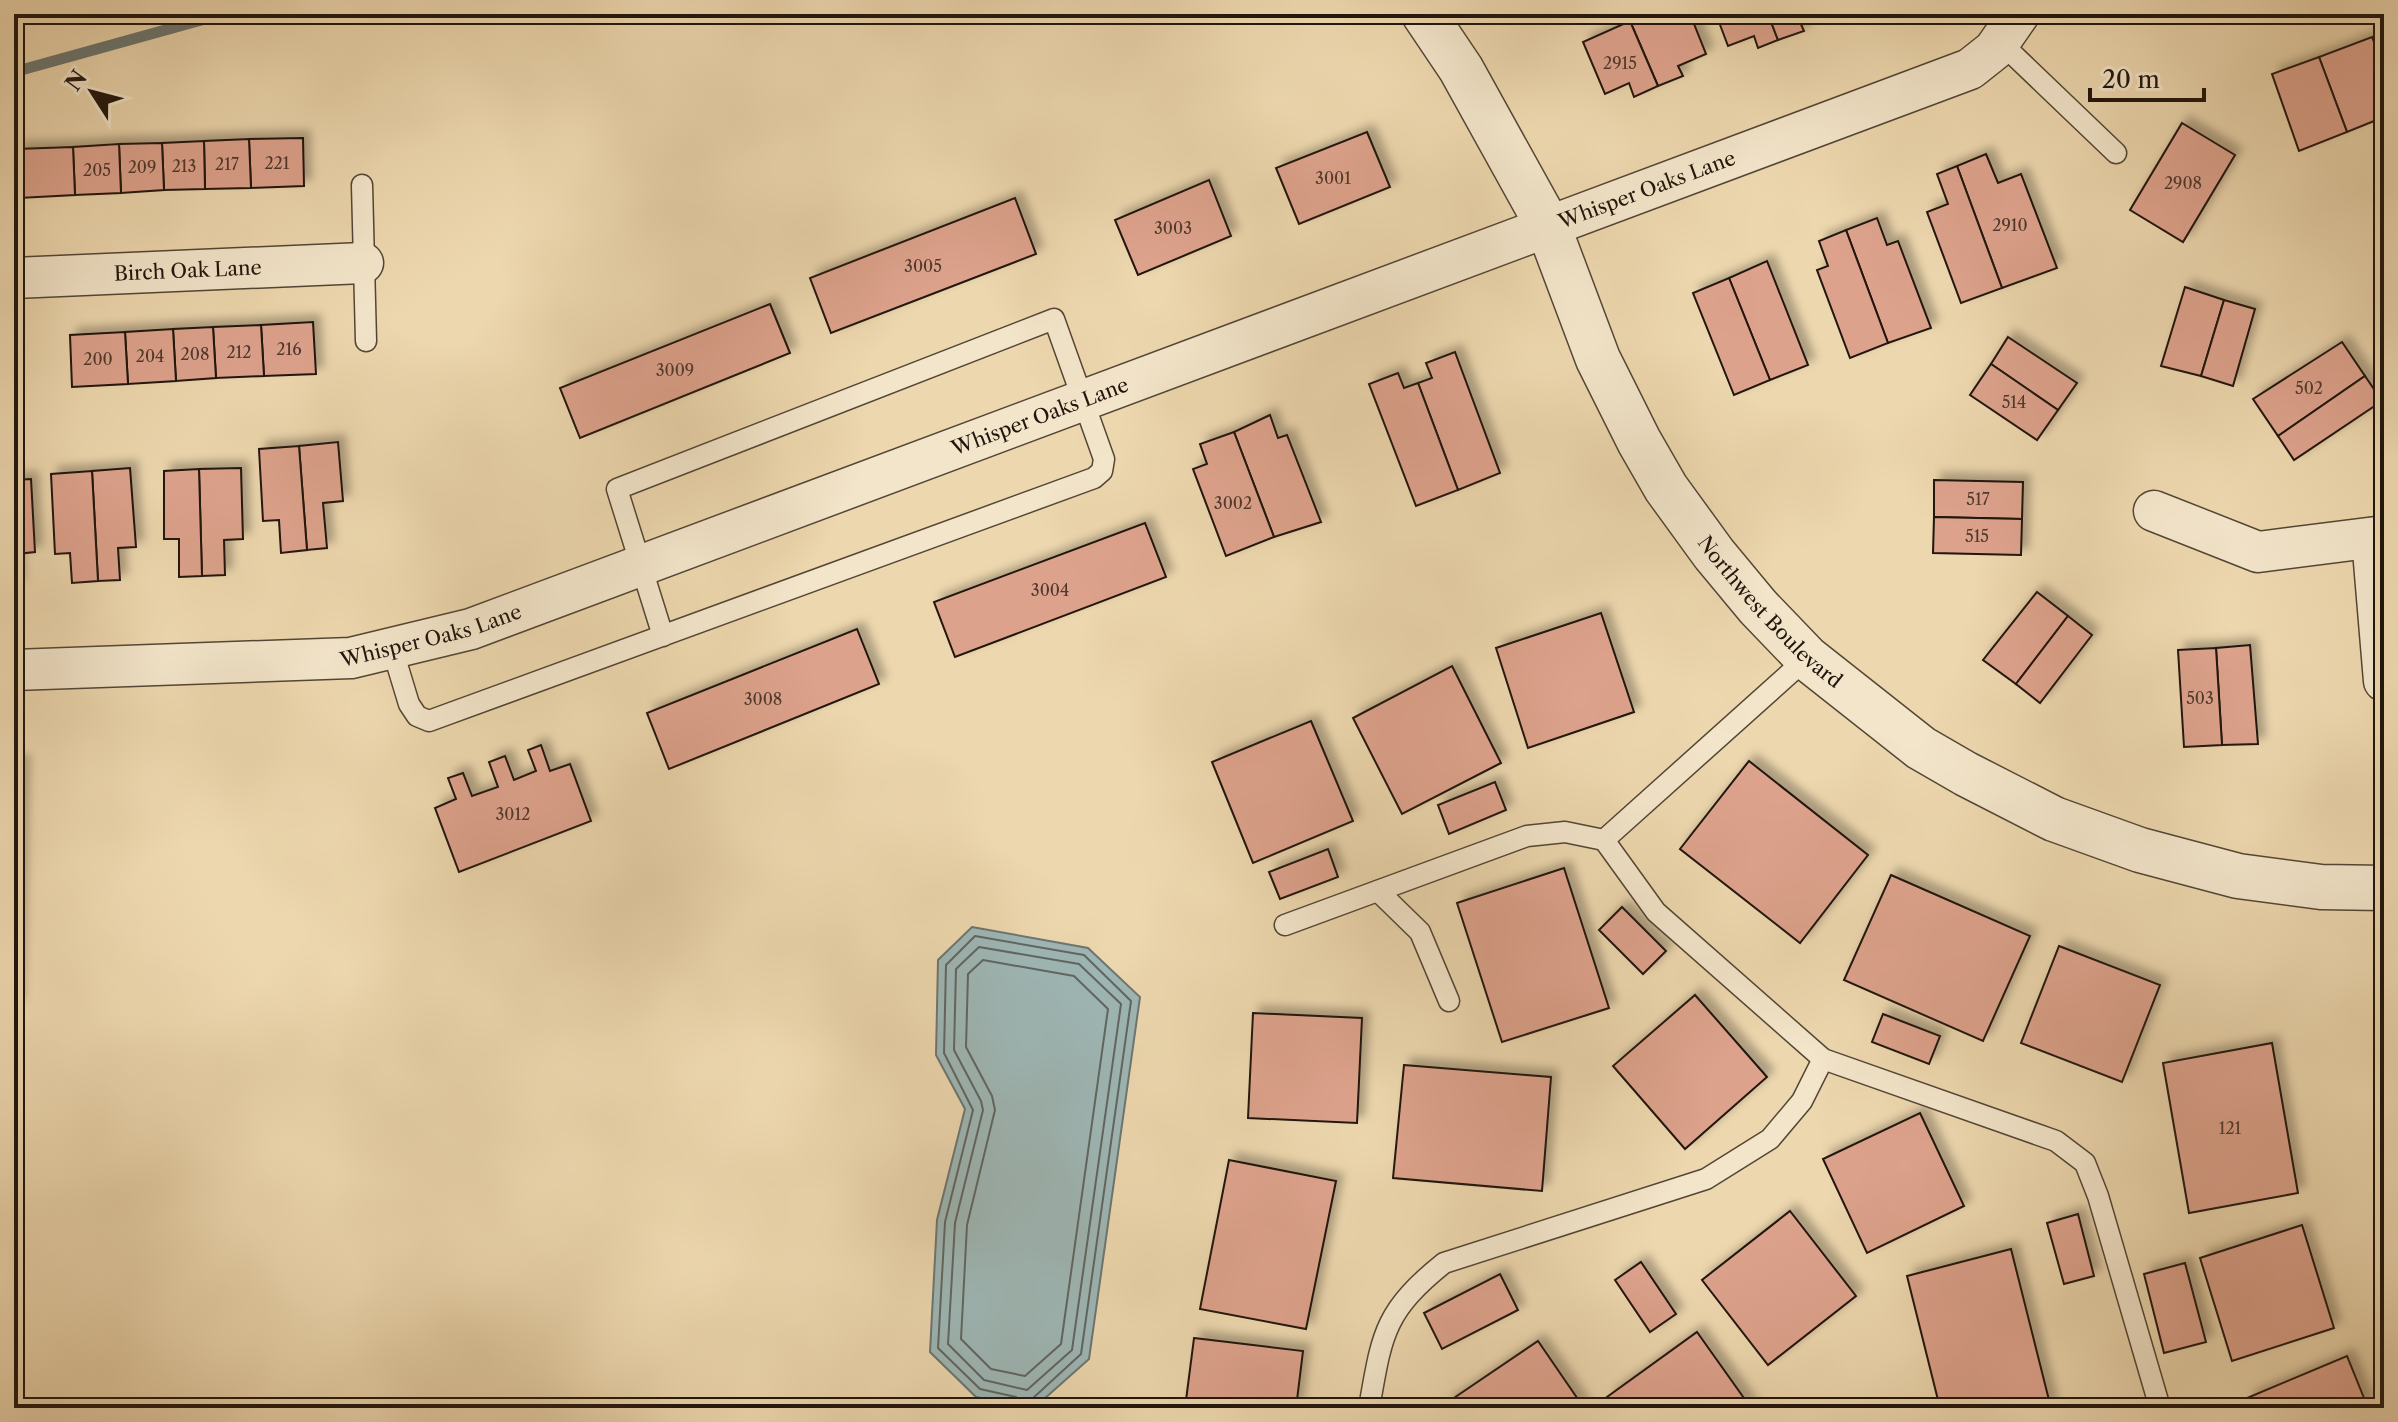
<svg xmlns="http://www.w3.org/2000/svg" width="2398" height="1422" font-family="'Libre Caslon Text',serif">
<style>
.water{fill:#9eb7b6;stroke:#6c7672;stroke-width:2}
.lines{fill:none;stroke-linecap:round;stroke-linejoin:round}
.shore{stroke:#5f6662;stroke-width:2}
.stream{stroke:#6c7672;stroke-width:11}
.building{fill:#dda28c;stroke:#20150d;stroke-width:2;filter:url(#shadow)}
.service-casing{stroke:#534635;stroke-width:23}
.minor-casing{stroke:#534635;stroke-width:43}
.tertiary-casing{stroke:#534635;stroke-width:47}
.service{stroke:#f3e5ca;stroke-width:20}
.minor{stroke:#f3e5ca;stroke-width:40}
.tertiary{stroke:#f3e5ca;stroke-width:44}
.labels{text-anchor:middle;stroke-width:6;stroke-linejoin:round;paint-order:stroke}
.number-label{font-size:16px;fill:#4f382d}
.street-label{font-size:20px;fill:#20150d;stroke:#f3e5ca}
</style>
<defs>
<filter id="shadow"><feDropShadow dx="7" dy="-7" stdDeviation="4" flood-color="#0004"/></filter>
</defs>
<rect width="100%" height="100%" fill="#edd7ae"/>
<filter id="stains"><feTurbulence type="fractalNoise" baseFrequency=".0025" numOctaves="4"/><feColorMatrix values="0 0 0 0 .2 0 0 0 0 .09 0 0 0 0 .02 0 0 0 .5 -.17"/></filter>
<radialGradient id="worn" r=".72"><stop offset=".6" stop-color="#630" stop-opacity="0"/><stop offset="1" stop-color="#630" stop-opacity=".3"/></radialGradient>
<polygon class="water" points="972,927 1088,948 1140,997 1089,1359 1034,1408 976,1397 930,1352 937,1220 965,1109 936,1055 938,960"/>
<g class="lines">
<g class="shore">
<polygon points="979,947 1079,964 1121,1004 1072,1350 1027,1390 984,1380 948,1344 955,1223 983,1110 981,1101 954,1050 956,969"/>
<polygon points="983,960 1074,976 1108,1009 1061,1344 1025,1376 991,1369 961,1339 967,1225 995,1110 992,1096 966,1047 968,974"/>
<polyline points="1023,1408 1025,1406 1016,1397 980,1389 938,1348 945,1222 973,1110 944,1053 946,965 975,936 1084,955 1131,1001 1081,1354 1032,1399 1028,1406 1030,1408"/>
</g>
<polyline class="stream" points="14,72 223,14"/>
</g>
<g class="building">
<polygon points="1648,14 1690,14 1706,54 1678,66 1683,76 1658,86 1630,21"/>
<polygon points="1716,14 1768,14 1778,40 1758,48 1754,36 1728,46"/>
<polygon points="1768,14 1812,14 1799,20 1804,31 1778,40"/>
<polygon points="1630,21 1658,86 1634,97 1629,83 1605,94 1583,42"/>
<polygon points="2372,37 2384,68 2384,117 2347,132 2319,57"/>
<polygon points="2319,57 2347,132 2299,151 2272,74"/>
<polygon points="2182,123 2235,155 2183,242 2130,210"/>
<polygon points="1367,132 1390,187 1299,224 1276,168"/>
<polygon points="303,138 304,186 251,188 249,139"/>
<polygon points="249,139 251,188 205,189 204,141"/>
<polygon points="204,141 205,189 164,190 162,143"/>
<polygon points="162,143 164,190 121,193 119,144"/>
<polygon points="119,144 121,193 75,195 73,147"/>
<polygon points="73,147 75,195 19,198 16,149"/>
<polygon points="1986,154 1998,183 2021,174 2057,268 2002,288 1957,166"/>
<polygon points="1957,166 2002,288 1961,303 1927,212 1948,204 1937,174"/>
<polygon points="1209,180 1231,236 1138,275 1115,220"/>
<polygon points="1015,198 1036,254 831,333 810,278"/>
<polygon points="1877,218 1887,245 1898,241 1931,328 1888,343 1846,230"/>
<polygon points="1846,230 1888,343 1850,358 1817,270 1828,266 1819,241"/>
<polygon points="1767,261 1808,365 1770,380 1729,278"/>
<polygon points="1729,278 1770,380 1734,395 1693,293"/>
<polygon points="2185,287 2224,300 2201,376 2161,366"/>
<polygon points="2224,300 2255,309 2233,386 2201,376"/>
<polygon points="770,304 790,353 580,438 560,388"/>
<polygon points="313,322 316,374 264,376 261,325"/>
<polygon points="261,325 264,376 216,378 213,327"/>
<polygon points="213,327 216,378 176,381 173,329"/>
<polygon points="173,329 176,381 128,384 125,332"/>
<polygon points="125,332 128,384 72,387 70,335"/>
<polygon points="2008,337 2077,383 2058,410 1991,364"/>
<polygon points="2342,342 2365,376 2278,436 2253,399"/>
<polygon points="1455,352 1500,473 1458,490 1418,383 1432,378 1426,363"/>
<polygon points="1991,364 2058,410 2037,440 1970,395"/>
<polygon points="1398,373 1404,388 1418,383 1458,490 1416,506 1369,384"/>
<polygon points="2365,376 2382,401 2294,460 2278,436"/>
<polygon points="1270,415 1278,438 1287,435 1321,522 1274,537 1234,432"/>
<polygon points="1234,432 1274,537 1226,556 1193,469 1207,464 1200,444"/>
<polygon points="338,442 343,501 323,503 327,548 307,550 299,446"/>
<polygon points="299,446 307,550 281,553 279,520 263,521 259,449"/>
<polygon points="130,468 136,547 118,548 120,580 98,581 92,471"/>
<polygon points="241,468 243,539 224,540 225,575 202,576 199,469"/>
<polygon points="199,469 202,576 179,577 179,539 164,539 164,471"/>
<polygon points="92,471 98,581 72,583 70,553 55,554 51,474"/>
<polygon points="31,479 35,552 17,554 18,586 14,587 14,480"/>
<polygon points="1934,480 2023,482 2022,519 1934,517"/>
<polygon points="1934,517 2022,519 2021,555 1933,553"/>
<polygon points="1145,523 1166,577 955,657 934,602"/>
<polygon points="2037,592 2068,616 2016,684 1983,660"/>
<polygon points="1601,613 1634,712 1528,748 1496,648"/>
<polygon points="2068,616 2092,635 2040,703 2016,684"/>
<polygon points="857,629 879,684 669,769 647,713"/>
<polygon points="2250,645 2258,744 2222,745 2216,648"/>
<polygon points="2216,648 2222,745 2184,747 2178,650"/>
<polygon points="1452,666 1501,763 1402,814 1353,718"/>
<polygon points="1311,721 1353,821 1253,863 1212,762"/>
<polygon points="541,745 550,771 570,764 591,821 459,872 435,808 456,799 448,778 463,773 472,796 498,787 489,762 505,756 514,780 536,771 528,750"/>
<polygon points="1749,761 1868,855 1800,943 1680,849"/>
<polygon points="14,762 22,762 17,1006 14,1006"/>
<polygon points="1495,782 1506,810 1449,834 1438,805"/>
<polygon points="1328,849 1338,877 1280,899 1269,872"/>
<polygon points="1564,868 1609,1008 1502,1042 1457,903"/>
<polygon points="1891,875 2030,936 1983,1041 1844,980"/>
<polygon points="1622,907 1666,951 1643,974 1599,930"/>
<polygon points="2059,946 2160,985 2122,1082 2021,1043"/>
<polygon points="1695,995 1767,1077 1685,1149 1613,1066"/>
<polygon points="1253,1013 1362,1018 1357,1123 1248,1118"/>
<polygon points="1883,1014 1940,1036 1929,1064 1872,1042"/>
<polygon points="2272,1043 2298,1193 2189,1213 2163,1063"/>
<polygon points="1404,1065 1551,1077 1542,1191 1393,1178"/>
<polygon points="1920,1113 1964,1206 1867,1253 1823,1159"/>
<polygon points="1229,1160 1336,1181 1306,1329 1200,1309"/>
<polygon points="1790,1211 1856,1296 1768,1365 1702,1280"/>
<polygon points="2078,1214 2094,1276 2064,1284 2047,1223"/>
<polygon points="2302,1225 2334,1328 2232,1361 2200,1258"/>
<polygon points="2011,1249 2051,1408 1940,1408 1907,1276"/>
<polygon points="1641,1262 1676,1314 1650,1332 1615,1280"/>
<polygon points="2185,1263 2206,1342 2164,1353 2144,1274"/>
<polygon points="1500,1274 1518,1310 1442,1349 1424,1313"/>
<polygon points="1697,1332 1751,1408 1615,1408 1607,1397"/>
<polygon points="1194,1338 1303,1351 1296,1408 1185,1408"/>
<polygon points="1538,1341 1584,1408 1447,1408 1445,1404"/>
<polygon points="2347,1356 2368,1408 2251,1408 2247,1398"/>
</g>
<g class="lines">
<g class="service-casing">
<g id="service">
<polyline points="1999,41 2116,153"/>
<polyline points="362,185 366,341"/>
<polyline points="392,648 409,704 417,716 429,721 1094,478 1102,471 1104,459 1054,319 617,489 663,636"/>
<polyline points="1604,840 1656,912 1823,1059 2056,1141 2085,1163 2098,1196 2160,1408"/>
<polyline points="1378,891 1420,932 1449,1001"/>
<polyline points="1285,925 1527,836 1565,832 1604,840 1807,658"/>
<path d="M 1369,1408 C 1382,1335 1383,1312 1444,1263 L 1706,1179 L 1770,1139 L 1802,1101 L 1823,1059"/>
</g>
</g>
<g class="minor-casing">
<g id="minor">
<path id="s1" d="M 14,278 L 363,263"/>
<polyline points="2154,511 2258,552 2384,536"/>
<polyline points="2372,538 2384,681"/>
<path id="s2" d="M 14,670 L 351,658 L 471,629 L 1970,69 L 1994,50 L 2019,14"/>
</g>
</g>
<g class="tertiary-casing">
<g id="tertiary">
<path id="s3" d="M 1424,14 L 1461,69 L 1548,226 L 1598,359 L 1639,441 L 1666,488 L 1714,554 L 1758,607 L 1807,658 L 1921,748 L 1966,774 L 2054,819 L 2140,850 L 2238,876 L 2321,887 L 2384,888"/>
</g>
</g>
<use href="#service" class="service"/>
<use href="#minor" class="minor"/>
<use href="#tertiary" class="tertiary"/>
</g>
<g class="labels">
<g class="number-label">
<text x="1620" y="69">2915</text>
<text x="277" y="169">221</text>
<text x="227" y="170">217</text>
<text x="184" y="172">213</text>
<text x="142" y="173">209</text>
<text x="97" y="176">205</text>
<text x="1333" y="184">3001</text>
<text x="2183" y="189">2908</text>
<text x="2010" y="231">2910</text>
<text x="1173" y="234">3003</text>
<text x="923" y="272">3005</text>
<text x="289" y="355">216</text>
<text x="239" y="358">212</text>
<text x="195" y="360">208</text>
<text x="150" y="362">204</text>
<text x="98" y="365">200</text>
<text x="675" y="376">3009</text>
<text x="2309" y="394">502</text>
<text x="2014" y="408">514</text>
<text x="1978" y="505">517</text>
<text x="1233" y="509">3002</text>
<text x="1977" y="542">515</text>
<text x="1050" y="596">3004</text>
<text x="2200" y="704">503</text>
<text x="763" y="705">3008</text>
<text x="513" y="820">3012</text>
<text x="2230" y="1134">121</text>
</g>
<g class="street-label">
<text dy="7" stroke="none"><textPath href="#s2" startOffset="1716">Whisper Oaks Lane</textPath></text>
<text dy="7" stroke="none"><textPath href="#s1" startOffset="174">Birch Oak Lane</textPath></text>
<text dy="7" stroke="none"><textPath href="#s2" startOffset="1068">Whisper Oaks Lane</textPath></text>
<text dy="7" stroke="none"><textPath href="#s3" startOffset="696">Northwest Boulevard</textPath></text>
<text dy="7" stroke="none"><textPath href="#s2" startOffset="420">Whisper Oaks Lane</textPath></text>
</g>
</g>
<rect width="2398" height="1422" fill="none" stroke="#edd7ae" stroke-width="48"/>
<rect x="16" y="16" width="2366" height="1390" fill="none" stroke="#20150d" stroke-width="4"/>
<rect x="24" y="24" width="2350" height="1374" fill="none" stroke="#20150d" stroke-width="2"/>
<g transform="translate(92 92) rotate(306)" stroke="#f3e5ca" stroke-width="6" paint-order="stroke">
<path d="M0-6L14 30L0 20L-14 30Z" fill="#20150d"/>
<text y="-12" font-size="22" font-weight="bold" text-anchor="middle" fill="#20150d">N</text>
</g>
<path d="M2090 88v12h114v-12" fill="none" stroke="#20150d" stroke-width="4"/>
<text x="2102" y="88" font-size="24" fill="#20150d" stroke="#f3e5ca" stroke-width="6" paint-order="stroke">20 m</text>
<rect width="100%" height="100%" filter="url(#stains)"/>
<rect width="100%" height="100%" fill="url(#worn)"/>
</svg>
